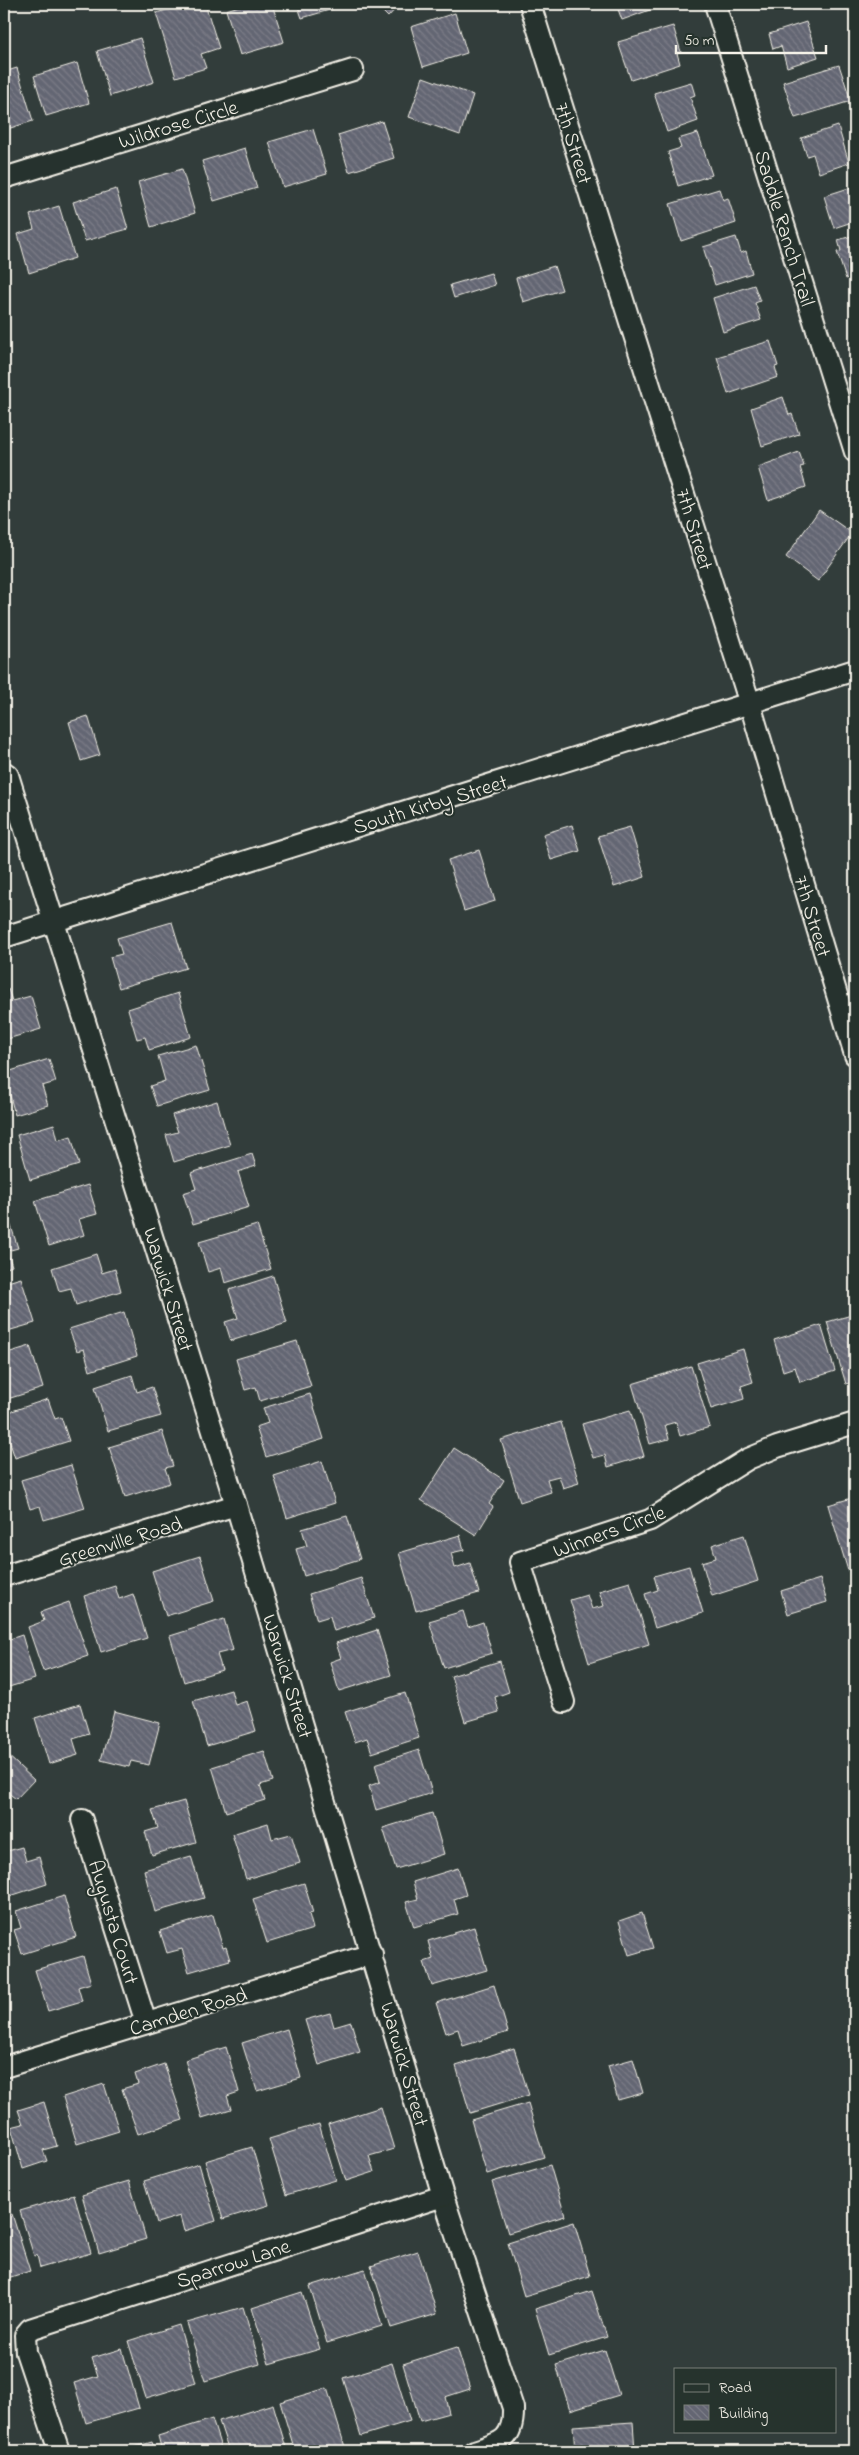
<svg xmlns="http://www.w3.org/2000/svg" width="859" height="2455" font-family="'Indie Flower',sans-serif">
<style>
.building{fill:url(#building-back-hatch);stroke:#f4f1e8}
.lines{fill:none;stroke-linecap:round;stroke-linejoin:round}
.minor-casing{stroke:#f4f1e8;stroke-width:24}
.minor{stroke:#26332d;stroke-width:20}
.labels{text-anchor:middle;stroke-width:4;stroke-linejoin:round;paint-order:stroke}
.street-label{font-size:21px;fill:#f4f1e8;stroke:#26332d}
</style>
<defs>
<pattern id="building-back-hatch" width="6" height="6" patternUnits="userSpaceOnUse" patternTransform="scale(1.25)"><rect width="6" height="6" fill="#646673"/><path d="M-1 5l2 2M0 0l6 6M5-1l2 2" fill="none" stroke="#7b7c87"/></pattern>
</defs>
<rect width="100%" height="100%" fill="#323d3b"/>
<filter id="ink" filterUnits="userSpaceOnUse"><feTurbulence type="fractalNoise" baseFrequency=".02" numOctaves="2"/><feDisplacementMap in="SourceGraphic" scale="10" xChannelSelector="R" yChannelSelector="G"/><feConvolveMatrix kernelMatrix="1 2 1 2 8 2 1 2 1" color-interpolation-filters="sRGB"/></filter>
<g filter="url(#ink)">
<g class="building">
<polygon points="188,4 205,4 219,48 201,54 206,68 176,77 156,13"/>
<polygon points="246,4 272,4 284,42 240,55 226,10"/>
<polygon points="297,4 342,4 343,6 302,18"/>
<polygon points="375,4 409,4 403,10 398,6 388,17"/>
<polygon points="616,4 657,4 658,7 622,20"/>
<polygon points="455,13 467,53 423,67 411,27"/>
<polygon points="806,22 818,57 787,67 781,46 773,49 769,34"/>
<polygon points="673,26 681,52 677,53 680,64 631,80 618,42"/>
<polygon points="140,38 154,82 110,96 97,51"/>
<polygon points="77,63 89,103 46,116 34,76"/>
<polygon points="839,65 851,101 795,118 783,82"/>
<polygon points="17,68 33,121 4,130 4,72"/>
<polygon points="423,77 473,95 460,135 409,117"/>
<polygon points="691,82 695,95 690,97 698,121 667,132 654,93"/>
<polygon points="382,121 394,158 349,172 338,135"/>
<polygon points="838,126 849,163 819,173 813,154 807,156 801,138"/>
<polygon points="313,129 327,174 283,187 269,142"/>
<polygon points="698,133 712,175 678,186 668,152 681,148 678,139"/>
<polygon points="245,148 257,188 214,201 202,161"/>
<polygon points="182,169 195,213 151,227 138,182"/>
<polygon points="855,186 855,221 834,228 824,196"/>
<polygon points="116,189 128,229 85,241 73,202"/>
<polygon points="719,189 723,200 728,198 736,223 681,241 670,204"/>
<polygon points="59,206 75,258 29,273 18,234 34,229 30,215"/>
<polygon points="855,235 855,276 846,279 837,252 841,251 838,240"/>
<polygon points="736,237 741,253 746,251 752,273 715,285 703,247"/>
<polygon points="554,266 562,290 523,302 516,278"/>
<polygon points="491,273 495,285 454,298 450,285"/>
<polygon points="754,285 760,301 755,303 761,320 723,332 713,298"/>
<polygon points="770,341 778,366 775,367 778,377 728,394 717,357"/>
<polygon points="783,397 789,415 792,414 799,434 762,446 751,408"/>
<polygon points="799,452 804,466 800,467 806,487 768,500 758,467"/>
<polygon points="819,510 852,533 818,581 786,557"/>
<polygon points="88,716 100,755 81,761 69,722"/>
<polygon points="572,825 580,851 551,860 543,834"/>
<polygon points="630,827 645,877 614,887 598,836"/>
<polygon points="479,850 495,901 464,911 448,860"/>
<polygon points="172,922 186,968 119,988 110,957 122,954 117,938"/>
<polygon points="8,989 12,1001 31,996 41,1029 4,1040 4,990"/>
<polygon points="178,993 191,1037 149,1050 145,1037 137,1039 128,1009"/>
<polygon points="196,1045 210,1090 157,1106 150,1086 165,1081 158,1056"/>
<polygon points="49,1059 56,1082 42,1086 48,1105 15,1115 4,1073"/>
<polygon points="217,1101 230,1145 174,1162 166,1135 178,1132 172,1115"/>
<polygon points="54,1124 58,1140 71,1136 79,1165 30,1180 17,1135"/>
<polygon points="252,1154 256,1166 238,1172 249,1207 193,1224 183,1193 196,1189 191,1173"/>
<polygon points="88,1185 97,1214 79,1219 84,1235 49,1246 35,1201"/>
<polygon points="10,1223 18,1248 7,1251 12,1266 4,1269 4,1224"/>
<polygon points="257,1225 271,1269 225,1283 221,1268 208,1272 199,1242"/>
<polygon points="96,1254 102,1273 115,1269 121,1291 76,1305 71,1288 59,1291 52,1268"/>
<polygon points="273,1276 287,1323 231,1341 225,1322 238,1318 229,1290"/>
<polygon points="21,1278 35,1323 4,1332 4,1283"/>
<polygon points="124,1312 137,1356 90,1371 84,1349 77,1351 69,1329"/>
<polygon points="855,1314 855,1381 846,1384 827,1322"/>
<polygon points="821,1325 835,1371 800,1382 795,1367 783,1371 774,1340"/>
<polygon points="297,1341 311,1386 260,1401 256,1387 245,1390 236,1359"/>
<polygon points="30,1346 43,1388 4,1400 4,1354"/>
<polygon points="743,1349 753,1382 741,1386 744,1399 711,1409 697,1363"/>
<polygon points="691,1366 710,1427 680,1436 676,1422 665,1425 669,1439 650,1444 632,1384"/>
<polygon points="132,1375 137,1392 152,1387 161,1416 108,1431 95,1387"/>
<polygon points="310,1394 324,1439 266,1457 256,1427 268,1423 263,1408"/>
<polygon points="48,1399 55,1419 61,1417 69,1441 15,1458 5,1428 10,1426 6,1413"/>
<polygon points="630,1410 644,1456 608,1467 605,1455 593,1458 582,1424"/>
<polygon points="561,1422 579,1483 563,1488 559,1476 547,1479 551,1492 520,1502 501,1440"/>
<polygon points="162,1431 173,1466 165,1468 170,1483 125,1497 109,1447"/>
<polygon points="454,1448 504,1480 489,1504 493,1507 476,1535 421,1500"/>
<polygon points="322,1461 335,1503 287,1518 274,1476"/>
<polygon points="71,1465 85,1508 44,1520 40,1506 30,1509 21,1480"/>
<polygon points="855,1497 855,1572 849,1574 828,1505"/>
<polygon points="347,1516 360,1559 304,1576 296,1549 307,1546 302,1529"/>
<polygon points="460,1535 464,1550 451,1553 455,1568 470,1563 479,1593 416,1611 399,1553"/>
<polygon points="744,1535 758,1581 712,1596 702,1562 716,1558 712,1545"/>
<polygon points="200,1556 214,1601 166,1616 152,1571"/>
<polygon points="689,1566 703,1613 655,1628 645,1594 658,1590 654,1576"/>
<polygon points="361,1578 374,1618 334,1631 330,1616 317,1620 309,1594"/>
<polygon points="820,1579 827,1602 788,1614 781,1591"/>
<polygon points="630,1582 649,1644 589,1663 570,1600 587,1595 592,1609 604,1606 599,1591"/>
<polygon points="115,1586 119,1599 133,1594 147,1638 101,1652 84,1596"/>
<polygon points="69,1602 88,1656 43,1671 28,1627 44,1621 41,1612"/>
<polygon points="463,1611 468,1627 483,1622 492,1653 444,1668 429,1621"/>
<polygon points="224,1619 233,1650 217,1654 222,1670 184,1682 170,1636"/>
<polygon points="377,1630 391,1675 339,1691 330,1662 341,1658 336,1643"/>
<polygon points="22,1635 35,1679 9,1687 6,1678 4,1679 4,1641"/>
<polygon points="500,1661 509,1692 495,1697 499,1712 465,1722 451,1676"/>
<polygon points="231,1690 235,1705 247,1701 256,1731 207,1746 193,1701"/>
<polygon points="405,1693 419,1738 372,1753 367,1738 355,1742 345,1712"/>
<polygon points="80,1704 89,1734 73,1739 78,1755 49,1764 35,1718"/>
<polygon points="114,1711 160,1723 149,1765 131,1761 129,1767 101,1760"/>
<polygon points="419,1750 432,1793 376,1810 369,1786 380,1782 375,1764"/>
<polygon points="264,1751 273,1781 260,1785 265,1800 226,1812 212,1767"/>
<polygon points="4,1752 34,1780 16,1799 6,1791 4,1793"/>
<polygon points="184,1801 196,1842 152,1855 145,1832 158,1828 152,1810"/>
<polygon points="432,1813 444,1854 396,1869 383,1828"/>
<polygon points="268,1823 272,1839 291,1834 300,1863 246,1879 232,1834"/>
<polygon points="22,1847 26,1861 39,1857 47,1884 4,1898 4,1852"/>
<polygon points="191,1856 204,1898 155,1912 144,1870"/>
<polygon points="458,1868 466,1895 454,1899 458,1914 414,1927 406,1902 418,1899 413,1882"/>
<polygon points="304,1883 313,1913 309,1914 313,1929 267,1943 253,1899"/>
<polygon points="64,1896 76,1937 22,1954 14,1930 21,1928 16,1911"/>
<polygon points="642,1913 653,1948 629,1955 619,1921"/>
<polygon points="213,1915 223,1948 226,1947 230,1960 189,1972 182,1949 167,1953 160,1931"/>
<polygon points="474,1927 487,1970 432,1986 424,1962 433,1959 428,1941"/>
<polygon points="83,1956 91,1983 78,1987 82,2001 48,2011 35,1970"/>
<polygon points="494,1985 508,2032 463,2046 458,2029 446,2033 436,2003"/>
<polygon points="330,2013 334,2027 351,2022 360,2052 319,2065 305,2020"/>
<polygon points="287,2029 301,2078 257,2091 242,2043"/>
<polygon points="226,2047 239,2092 227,2096 231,2109 202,2118 185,2060"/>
<polygon points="514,2048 529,2095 470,2113 456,2066"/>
<polygon points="633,2059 643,2093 618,2100 608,2066"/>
<polygon points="164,2064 183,2120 138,2134 122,2089 138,2084 135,2074"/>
<polygon points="104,2084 119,2131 77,2144 63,2097"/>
<polygon points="44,2102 57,2146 43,2150 47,2161 23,2169 11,2127 23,2124 18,2110"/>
<polygon points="528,2103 544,2157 487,2174 471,2120"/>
<polygon points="381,2107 394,2149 369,2156 374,2172 346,2181 328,2124"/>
<polygon points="319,2124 336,2180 286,2195 269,2139"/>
<polygon points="252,2147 269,2205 223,2219 205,2161"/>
<polygon points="199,2164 216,2221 184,2231 180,2216 157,2223 144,2181"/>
<polygon points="550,2165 565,2216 508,2233 492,2182"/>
<polygon points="129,2181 146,2239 99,2253 82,2195"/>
<polygon points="74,2195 91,2253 40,2268 37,2255 34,2256 20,2211"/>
<polygon points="12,2214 30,2271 4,2279 4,2217"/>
<polygon points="574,2222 590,2276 524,2296 508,2243"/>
<polygon points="418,2251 437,2314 391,2328 371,2266"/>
<polygon points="365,2269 382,2326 327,2343 310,2286"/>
<polygon points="592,2291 607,2337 549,2355 535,2309"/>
<polygon points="302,2292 320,2349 269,2364 252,2308"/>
<polygon points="243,2307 260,2364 205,2381 187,2323"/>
<polygon points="179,2325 196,2383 146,2398 128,2341"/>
<polygon points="457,2347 470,2389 445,2397 449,2413 420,2421 403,2364"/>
<polygon points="122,2349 139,2408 86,2423 74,2383 98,2376 92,2358"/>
<polygon points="605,2350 619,2395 570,2410 556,2365"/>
<polygon points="392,2363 410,2421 361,2436 343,2378"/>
<polygon points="327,2388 345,2447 331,2451 295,2451 280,2402"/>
<polygon points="273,2404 287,2451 229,2451 219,2421"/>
<polygon points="212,2419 222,2451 162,2451 158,2436"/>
<polygon points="633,2422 635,2451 575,2451 573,2426"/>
<polygon points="152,2442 155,2451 121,2451"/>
</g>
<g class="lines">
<g class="minor-casing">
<g id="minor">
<polyline points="530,4 750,704 855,1055"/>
<polyline points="715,4 855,452"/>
<polyline points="4,178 353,70"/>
<path d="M 4,772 L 8,775 L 236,1505 L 443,2196 L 513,2408 C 514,2440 501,2443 474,2451"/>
<polyline points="4,937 855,670"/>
<polyline points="4,1576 236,1505"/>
<polyline points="564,1702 520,1562 650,1520 748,1459 777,1447 855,1423"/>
<polyline points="82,1820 146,2023"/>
<polyline points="4,2067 372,1954"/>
<polyline points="59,2451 26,2352 25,2335 30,2329 443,2196"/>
</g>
</g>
<use href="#minor" class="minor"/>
</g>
</g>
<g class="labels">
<g class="street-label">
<text transform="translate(178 124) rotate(-17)" y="7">Wildrose Circle</text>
<text transform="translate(574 143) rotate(73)" y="7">7th Street</text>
<text transform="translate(785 228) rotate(73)" y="7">Saddle Ranch Trail</text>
<text transform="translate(695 529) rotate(73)" y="7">7th Street</text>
<text transform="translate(430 804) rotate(-17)" y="7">South Kirby Street</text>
<text transform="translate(813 916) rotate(73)" y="7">7th Street</text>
<text transform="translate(169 1289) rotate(73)" y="7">Warwick Street</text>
<text transform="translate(609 1531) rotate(-20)" y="7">Winners Circle</text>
<text transform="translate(120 1541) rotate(-17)" y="7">Greenville Road</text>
<text transform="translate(288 1676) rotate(73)" y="7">Warwick Street</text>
<text transform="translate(114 1922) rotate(73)" y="7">Augusta Court</text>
<text transform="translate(188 2011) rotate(-17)" y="7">Camden Road</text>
<text transform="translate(405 2064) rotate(74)" y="7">Warwick Street</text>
<text transform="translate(233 2263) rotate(-18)" y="7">Sparrow Lane</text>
</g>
</g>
<rect width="859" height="2455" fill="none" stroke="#26332d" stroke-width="20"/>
<rect x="10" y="10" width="839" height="2435" fill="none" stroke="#f4f1e8" stroke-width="2" filter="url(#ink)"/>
<rect x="674" y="2368" width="162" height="65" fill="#26332d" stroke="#787f78"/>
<rect x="684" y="2384" width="25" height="8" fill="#26332d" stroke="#787f78"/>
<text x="719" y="2392" font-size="15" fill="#f4f1e8">Road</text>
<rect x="684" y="2405" width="25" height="15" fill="url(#building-back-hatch)" stroke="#787f78"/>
<text x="719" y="2418" font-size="15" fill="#f4f1e8">Building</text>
<path d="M676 45v8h150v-8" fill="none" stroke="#f4f1e8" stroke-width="2.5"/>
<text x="684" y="45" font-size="15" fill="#f4f1e8" stroke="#26332d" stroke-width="4" paint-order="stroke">50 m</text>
</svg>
